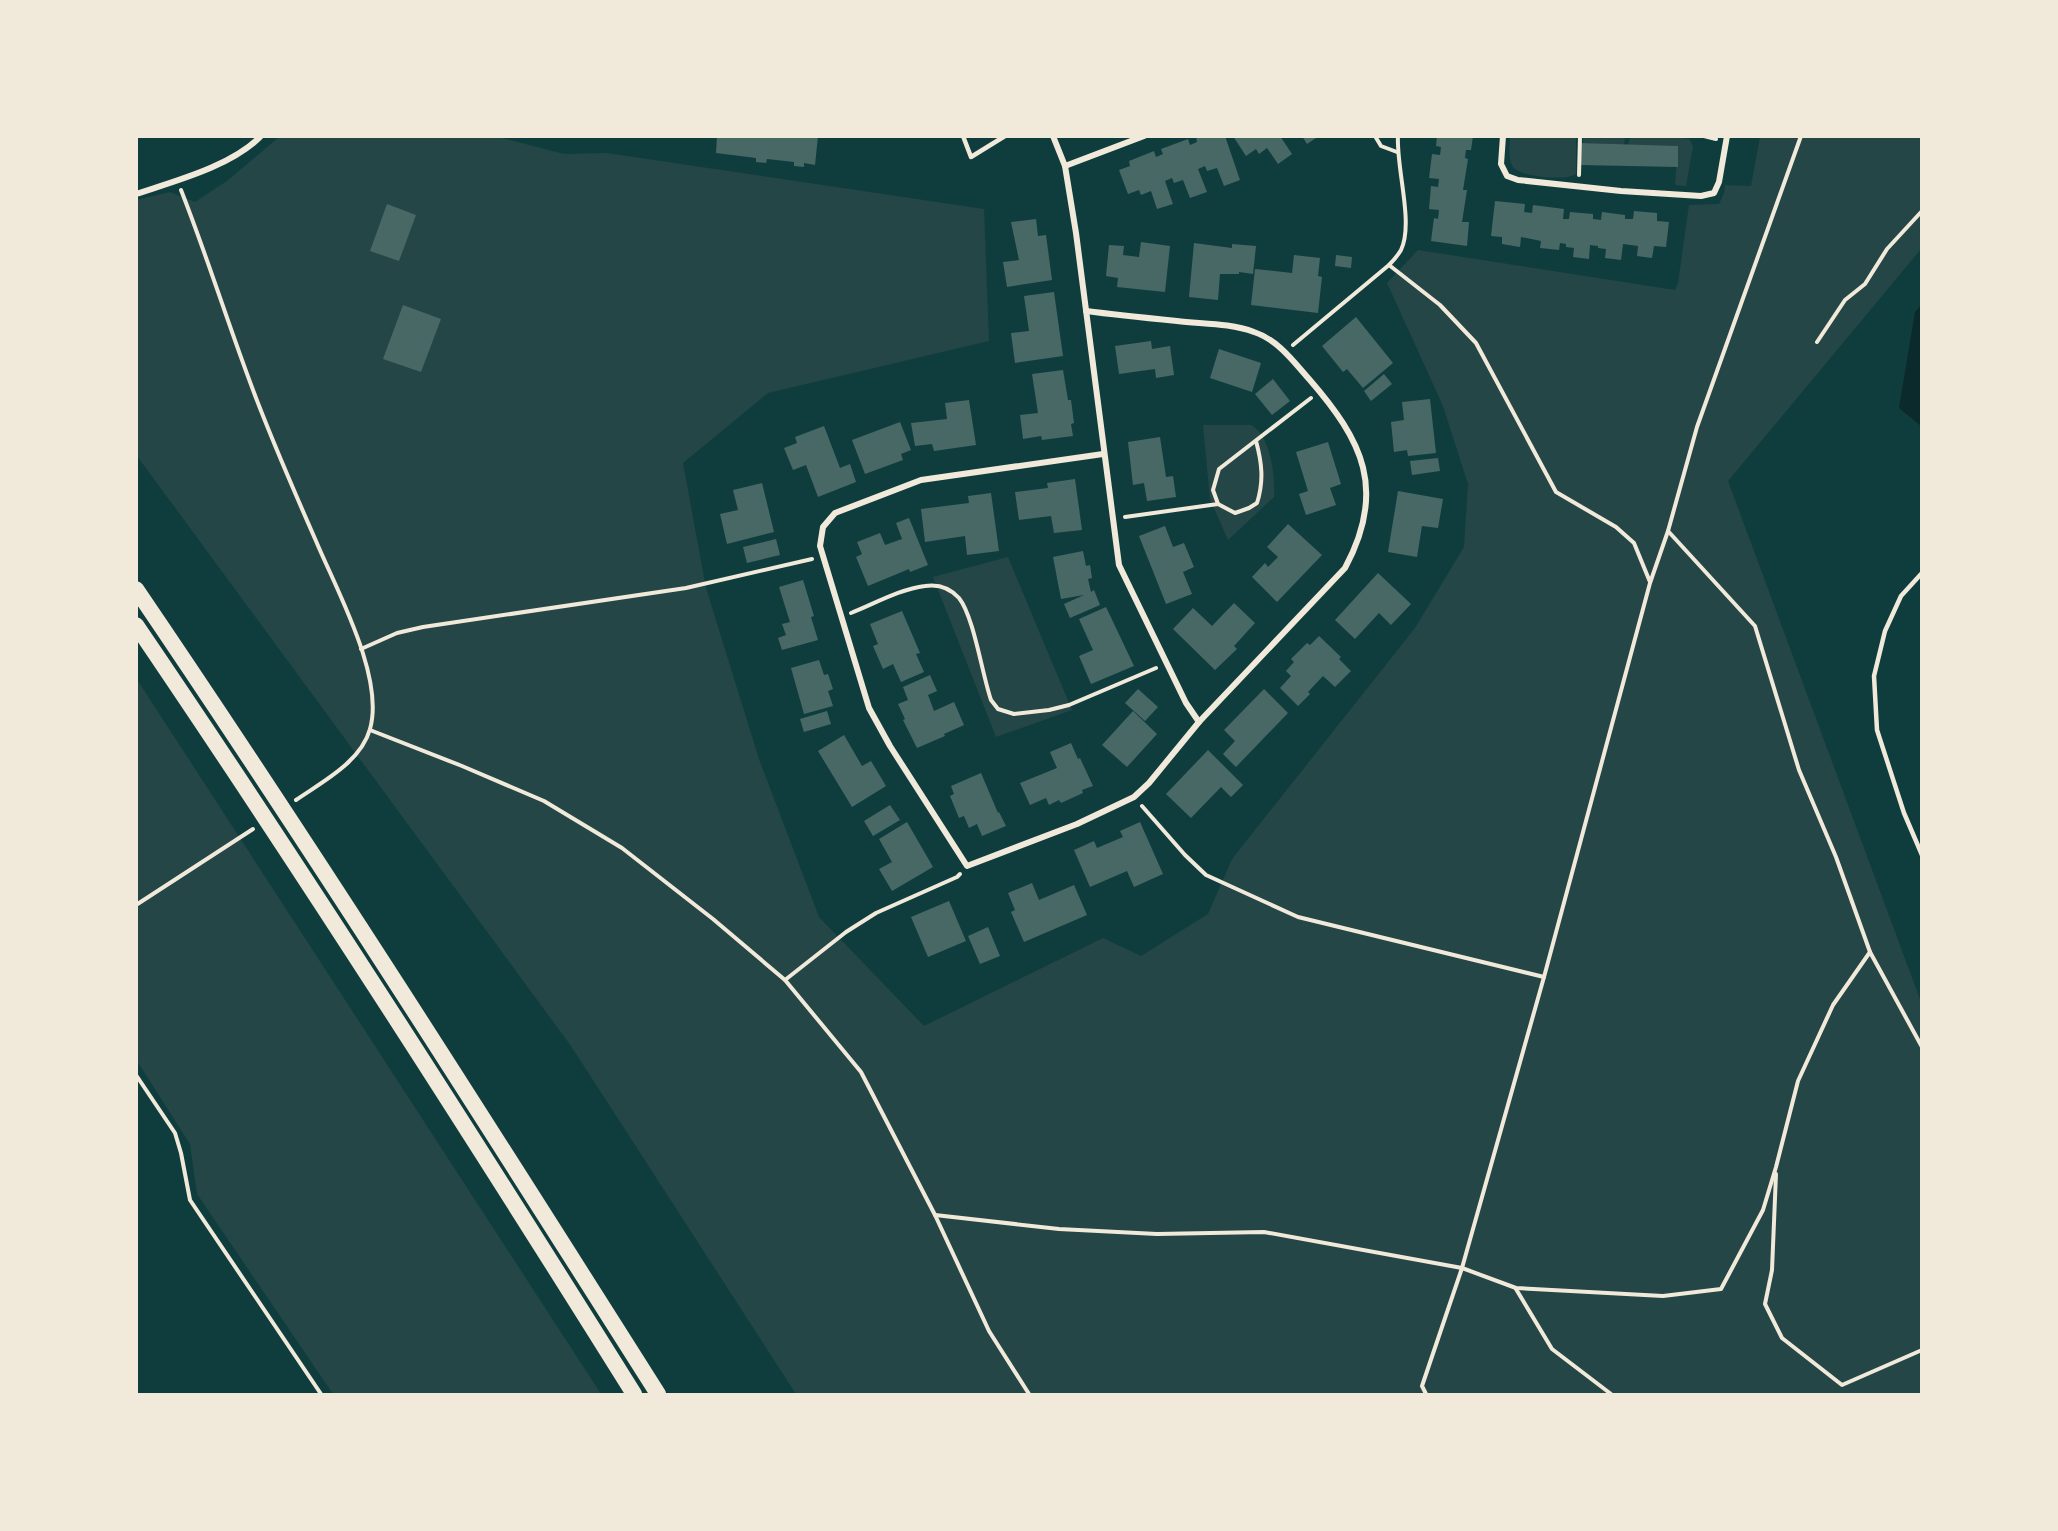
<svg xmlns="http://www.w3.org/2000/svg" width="2058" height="1531" font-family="'Work Sans',sans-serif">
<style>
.green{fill:#244646}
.water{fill:#0a2a2b}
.building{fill:#486865}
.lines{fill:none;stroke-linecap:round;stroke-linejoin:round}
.path{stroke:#f1e9da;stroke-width:4}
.service{stroke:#f1e9da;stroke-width:4.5}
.minor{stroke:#f1e9da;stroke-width:6}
.trunk{stroke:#f1e9da;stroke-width:16}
</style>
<rect width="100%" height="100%" fill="#0f3d3e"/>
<g class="green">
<polygon points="495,136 564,154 607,153 984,209 989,341 768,393 683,463 706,588 759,759 819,917 924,1026 1103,938 1141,956 1208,914 1232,859 1415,628 1464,547 1468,484 1443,406 1387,283 1418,250 1675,290 1678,283 1689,205 1719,204 1724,193 1725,185 1751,186 1760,137 1921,137 1921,249 1728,481 1921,1002 1921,1394 796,1394 571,1046 137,456 136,200 170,192 195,202 227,181 279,137"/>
<polygon points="1676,136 1689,139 1693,146 1686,186 1675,185 1678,146 1628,145 1630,137"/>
<path d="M 1510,137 L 1576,137 L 1576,174 C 1566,181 1525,177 1515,169 C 1507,162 1510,146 1510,137 Z"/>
<polygon points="1583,137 1625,137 1624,145 1583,143"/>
<path d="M 1203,425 L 1251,425 C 1271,436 1275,476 1274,497 L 1228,540 L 1210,499 Z"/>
<polygon points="1008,557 1072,710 996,737 933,577"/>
<polygon points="136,678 601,1394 333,1394 197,1194 190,1144 137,1061"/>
</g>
<polygon class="water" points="1921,305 1921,426 1899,408 1915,312"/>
<g class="building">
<polygon points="717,136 818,136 815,165 804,163 804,167 794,166 794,162 767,159 766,163 756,162 756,158 716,153"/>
<polygon points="1196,136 1225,136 1240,180 1224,186 1217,168 1207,171 1205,166 1198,169 1207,192 1190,198 1183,180 1174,183 1172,178 1165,181 1173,204 1157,209 1151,191 1141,195 1139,190 1128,194 1119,170 1130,166 1129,161 1154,151 1156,157 1163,154 1161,149 1188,139 1190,145 1197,142"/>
<polygon points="1233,136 1280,136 1292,154 1278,164 1267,148 1259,154 1256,149 1246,156"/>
<polygon points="1302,136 1319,136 1307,144"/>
<polygon points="1437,136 1473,136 1471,150 1466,150 1465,158 1468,159 1463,190 1467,190 1462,222 1469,222 1467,246 1431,241 1434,218 1438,219 1439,210 1429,209 1431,186 1438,187 1439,179 1429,178 1432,154 1440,155 1441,147 1436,146"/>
<polygon points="1580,143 1678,146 1678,167 1580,165"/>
<polygon points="1495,201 1525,204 1524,212 1532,213 1533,205 1564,209 1563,219 1569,219 1570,212 1593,214 1593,219 1601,220 1602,212 1625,215 1625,219 1633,219 1634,211 1657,213 1657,221 1669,222 1666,247 1654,246 1652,258 1637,256 1638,246 1623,244 1621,260 1605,258 1606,249 1598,248 1598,246 1590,245 1589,259 1573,257 1574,248 1566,247 1566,244 1560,243 1559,250 1540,248 1541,241 1521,237 1520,247 1502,244 1502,237 1491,236"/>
<polygon points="387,204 416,215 399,261 370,251"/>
<polygon points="1036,219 1038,236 1046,235 1052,280 1007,287 1003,262 1019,260 1011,222"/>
<polygon points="1141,242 1170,246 1165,292 1117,287 1118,278 1106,276 1109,245 1124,246 1123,255 1139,257"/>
<polygon points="1194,243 1232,248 1232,244 1256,246 1253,274 1239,272 1239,274 1220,274 1218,300 1189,297"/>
<polygon points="1294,255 1320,258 1318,276 1322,277 1318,313 1251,305 1255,269 1292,273"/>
<polygon points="1336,255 1352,257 1351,268 1335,266"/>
<polygon points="1054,292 1063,356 1015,363 1011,333 1029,331 1024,296"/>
<polygon points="403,305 441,319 421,372 383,359"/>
<polygon points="1356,317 1393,363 1363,388 1347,369 1343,372 1322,346"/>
<polygon points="1151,341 1152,349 1170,346 1174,375 1156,378 1155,369 1119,374 1115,346"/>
<polygon points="1219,349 1261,363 1252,392 1210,378"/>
<polygon points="1063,370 1068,400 1071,400 1074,423 1071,424 1073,436 1042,440 1041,436 1023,439 1020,415 1038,413 1032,374"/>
<polygon points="1384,374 1392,384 1371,401 1364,391"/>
<polygon points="1273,379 1290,401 1272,415 1255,394"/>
<polygon points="1430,399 1436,453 1408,456 1407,450 1394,452 1391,422 1404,420 1402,402"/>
<polygon points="969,400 976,445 934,451 932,444 915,446 911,423 947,419 945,403"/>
<polygon points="900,422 911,450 901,454 903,460 865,474 852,440"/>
<polygon points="824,426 840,468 850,464 856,482 818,497 806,465 793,470 784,448 797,443 795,437"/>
<polygon points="1160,437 1166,477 1173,476 1176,497 1147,501 1144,483 1133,485 1128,442"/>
<polygon points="1328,442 1341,484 1330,488 1336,505 1306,515 1299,494 1308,491 1296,452"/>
<polygon points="1438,458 1440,471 1412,475 1410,461"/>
<polygon points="1075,479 1082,530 1054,533 1051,516 1019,520 1015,492 1048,488 1047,483"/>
<polygon points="762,483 774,532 727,544 720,514 738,510 733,490"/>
<polygon points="1398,491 1443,499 1438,528 1422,526 1417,557 1388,552"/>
<polygon points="991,493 999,551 967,555 965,536 925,542 921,509 969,503 968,496"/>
<polygon points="909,518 928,565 910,572 909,569 868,586 856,557 862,554 857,542 880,533 885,545 902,539 896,523"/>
<polygon points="1288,524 1322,555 1277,602 1252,577 1265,563 1268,567 1278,557 1267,547"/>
<polygon points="1165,526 1173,547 1184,543 1194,567 1183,572 1192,594 1166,604 1139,536"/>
<polygon points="776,539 780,555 747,563 743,547"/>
<polygon points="1083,551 1086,566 1090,565 1092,578 1088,579 1091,592 1094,590 1100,605 1070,618 1064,604 1084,595 1061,599 1053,557"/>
<polygon points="1378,573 1411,604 1391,625 1379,613 1355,639 1335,620"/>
<polygon points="803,580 814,616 811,617 818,640 782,650 778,638 786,635 782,624 790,622 779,587"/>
<polygon points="1234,603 1255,623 1234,646 1237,649 1215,670 1173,629 1193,608 1212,626"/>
<polygon points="1106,607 1134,666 1091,684 1079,656 1093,650 1079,619"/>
<polygon points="902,611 920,653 916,654 924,672 901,682 893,664 883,669 873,646 878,644 870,624"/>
<polygon points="1319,636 1341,657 1339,659 1351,671 1335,687 1323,676 1308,692 1310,694 1298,706 1280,688 1291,676 1286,671 1294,662 1291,659 1307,643 1310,645"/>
<polygon points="819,660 824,675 828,674 833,689 828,691 833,706 804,714 791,668"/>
<polygon points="930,675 937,691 928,695 934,711 954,702 964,725 944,734 945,736 917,748 903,720 905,719 898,704 908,700 903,687"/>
<polygon points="1138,689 1158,707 1145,721 1125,703"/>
<polygon points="1264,689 1288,713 1236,767 1223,754 1235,741 1224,730"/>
<polygon points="827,711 831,724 804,732 800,719"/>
<polygon points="1133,711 1157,734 1127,767 1102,745"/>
<polygon points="844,735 862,766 871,761 886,786 852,807 818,751"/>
<polygon points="1071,743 1078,759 1080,758 1093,786 1082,790 1083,793 1061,803 1059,800 1049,805 1046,798 1030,805 1020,783 1057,768 1050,752"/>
<polygon points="1208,750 1243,785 1231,797 1221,787 1191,818 1166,794"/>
<polygon points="981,773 998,813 999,812 1006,826 982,836 977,824 969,828 964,816 959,818 950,796 954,794 951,786"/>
<polygon points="890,805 900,820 873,836 864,821"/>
<polygon points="907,822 933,867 892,891 879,869 892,862 879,839"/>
<polygon points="1140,822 1163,874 1134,887 1127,871 1090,887 1074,850 1094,841 1097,848 1123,837 1120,831"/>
<polygon points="1032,883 1039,900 1074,885 1087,915 1024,942 1011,912 1015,910 1008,893"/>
<polygon points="949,901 966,941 928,957 911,917"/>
<polygon points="988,927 1000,956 980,964 968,936"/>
</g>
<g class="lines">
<g class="path">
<polyline points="1375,136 1381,146 1397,152"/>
<polyline points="1704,136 1716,139"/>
<polyline points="1579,175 1580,136"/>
<path d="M 181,190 C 207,256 228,324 253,390 C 272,441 294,491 316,541 C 336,589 385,677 370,729 C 361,762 322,782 296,800"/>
<polyline points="1389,265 1440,305 1476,343 1556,492 1616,527 1634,543 1650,582"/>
<polyline points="1817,342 1845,300 1865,284 1887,249 1922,211"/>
<path d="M 1293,345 L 1389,265 C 1394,260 1398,255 1401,250 C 1414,223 1396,168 1398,136"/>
<path d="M 1218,504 L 1235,513 L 1249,508 L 1257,503 C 1264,481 1262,463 1256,441"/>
<polyline points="1125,517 1218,504 1213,490 1219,469 1311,398"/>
<polyline points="1668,531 1755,626 1799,770 1836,857 1870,952"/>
<path d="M 851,613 C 874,604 900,589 925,586 C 938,584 950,588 959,598 C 974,617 982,674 991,700 L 998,709 L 1014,714 L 1049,710 L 1069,705 L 1156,668"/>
<polyline points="361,649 397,633 423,627 686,588 812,559"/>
<polyline points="370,730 462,766 544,801 622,848 713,919 785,980 861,1072 935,1215 989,1331 1029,1394"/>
<polyline points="1142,806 1185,855 1206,875 1298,917 1544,977"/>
<polyline points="136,905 253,829"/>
<polyline points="785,980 846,932 876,913 957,877 960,874"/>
<polyline points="136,1075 175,1133 181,1153 190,1200 321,1394"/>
<polyline points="1776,1174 1772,1270 1765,1304 1782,1338 1842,1385 1922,1350"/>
<polyline points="935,1215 1059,1229 1157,1234 1264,1232 1462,1268 1516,1288 1663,1296 1721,1289 1763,1210 1776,1167 1798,1081 1833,1005 1870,952 1922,1047"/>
<polyline points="1516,1289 1552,1349 1611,1394"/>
<polyline points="1426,1394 1422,1386 1462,1268 1544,977 1650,583 1668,531 1697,427 1801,136"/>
</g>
<g class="service">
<polyline points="963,136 971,157 1005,136"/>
<polyline points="1922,573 1901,596 1885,631 1874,676 1877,730 1904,813 1922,855"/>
</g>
<g class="minor">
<polyline points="1053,136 1065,166 1076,233 1119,565 1186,703 1199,722"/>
<polyline points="1503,136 1501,164 1507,176 1518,180 1621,191 1701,196 1714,193 1719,182 1727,136"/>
<polyline points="1065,166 1144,136"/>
<path d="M 136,194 C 175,181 232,166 261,136"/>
<path d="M 1086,311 C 1117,315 1147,318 1177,321 C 1202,324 1230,323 1254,332 C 1278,340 1293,361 1309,379 C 1363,441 1387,490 1345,568 L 1199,722 L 1149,783 L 1134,797 L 1077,824 L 967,866 L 890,746 L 869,708 L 820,546 L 823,527 L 835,513 L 921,480 L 1103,454"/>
</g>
<g class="trunk">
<path d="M 136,589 C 316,854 487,1124 658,1394"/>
<path d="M 136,625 C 308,878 472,1135 634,1394"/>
</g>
</g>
<rect width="2058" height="1531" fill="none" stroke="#f1e9da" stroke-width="276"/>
</svg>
